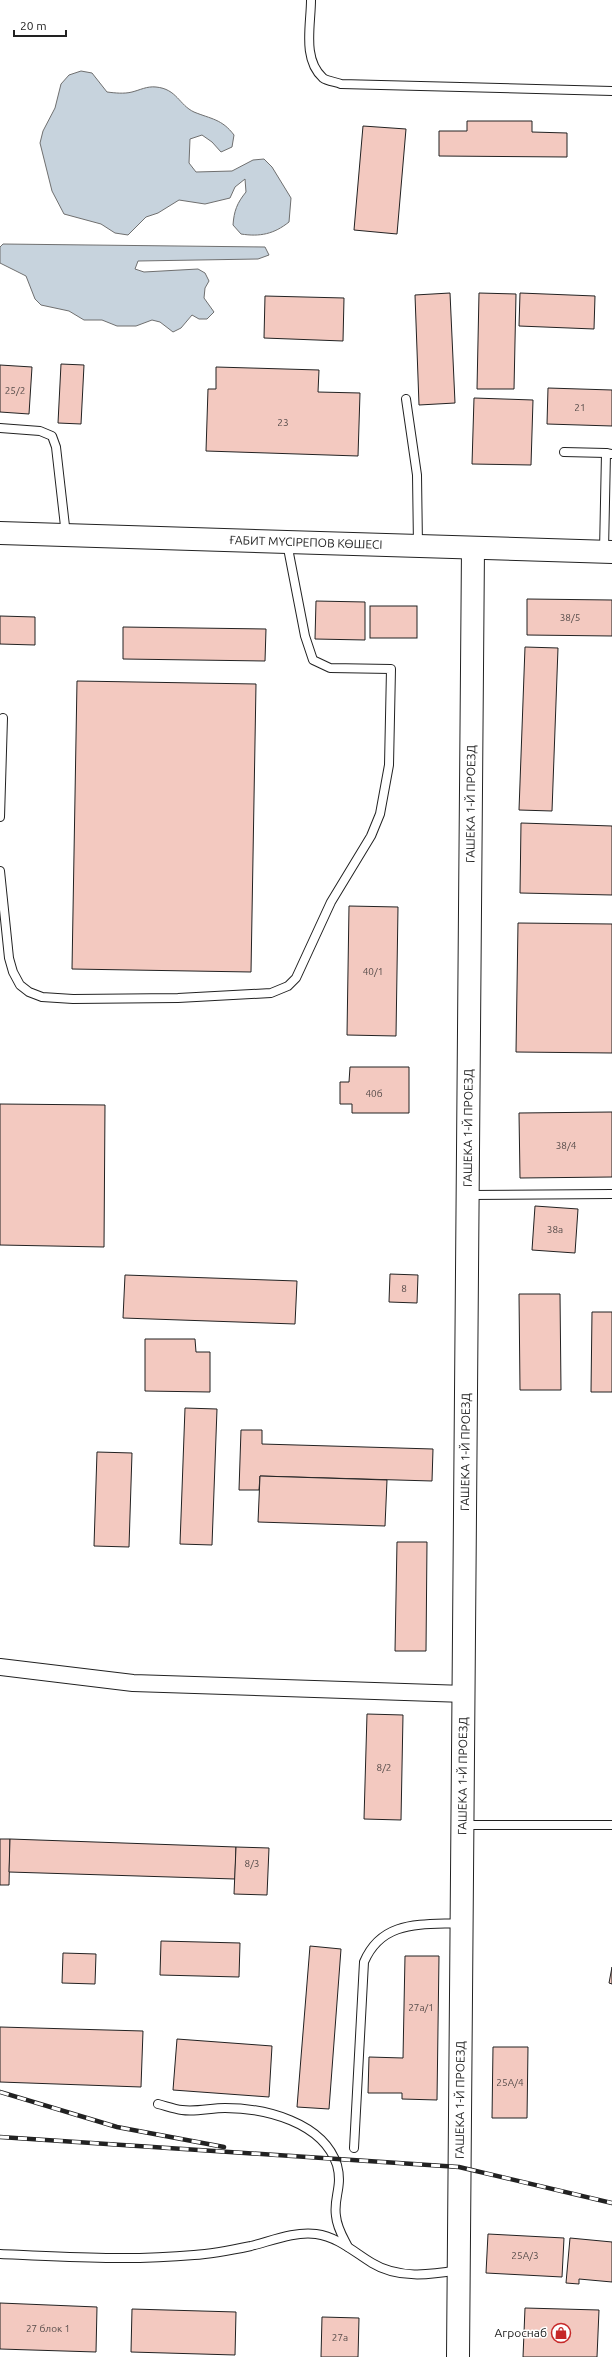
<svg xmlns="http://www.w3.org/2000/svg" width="612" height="2357" font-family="Ubuntu,sans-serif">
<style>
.water{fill:#c7d3dd;stroke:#6f6f6f}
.building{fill:#f3c9c0;stroke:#222}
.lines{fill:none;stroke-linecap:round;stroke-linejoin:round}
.service-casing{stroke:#222;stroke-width:10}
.minor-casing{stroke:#222;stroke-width:18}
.secondary-casing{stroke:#222;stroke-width:24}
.service{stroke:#fff;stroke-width:8}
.minor{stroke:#fff;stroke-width:16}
.secondary{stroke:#fff;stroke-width:22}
.rail-casing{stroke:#222;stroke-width:4.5}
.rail{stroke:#fff;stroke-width:3;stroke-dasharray:9;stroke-linecap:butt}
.labels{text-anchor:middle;stroke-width:3;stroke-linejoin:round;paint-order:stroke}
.number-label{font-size:10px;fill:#564c4a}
.street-label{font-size:12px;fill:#222;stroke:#fff}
.poi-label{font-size:12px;fill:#222;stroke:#fff;text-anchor:end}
</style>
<rect width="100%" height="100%" fill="#fff"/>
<g class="water">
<path d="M 81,71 L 92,73 L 107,92 C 115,93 124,94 132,92 C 140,90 147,86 156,87 C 177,89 179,105 194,112 C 211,119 222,119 234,135 L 232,147 L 221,152 L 212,142 L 202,135 L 190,139 L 189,163 L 196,172 L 232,171 L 253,160 L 264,159 L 272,167 L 291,198 L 289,222 C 274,234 260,237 241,234 L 233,225 C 234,211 237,203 246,192 L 245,179 L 235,187 L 230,198 L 205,204 L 179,200 L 158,213 L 146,217 L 128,235 L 115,233 L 101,224 L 64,214 L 52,191 L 40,143 L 43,131 L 55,108 L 61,84 L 69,75 Z"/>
<polygon points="3,244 265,247 269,255 258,259 138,261 135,269 144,272 198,269 205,273 209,281 205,288 204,298 214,312 207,319 199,319 192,315 181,328 173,332 160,322 152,320 136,326 117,326 102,320 84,320 69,311 41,305 35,299 26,276 0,263 0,247"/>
</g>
<g class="building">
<polygon points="467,121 532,121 532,132 567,133 567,157 439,156 439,131 467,131"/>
<polygon points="363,126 406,129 397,234 354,230"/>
<polygon points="450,293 455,403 419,405 415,295"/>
<polygon points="479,293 516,294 514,389 477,389"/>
<polygon points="520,293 595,296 594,329 519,326"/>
<polygon points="265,296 344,298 343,341 264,338"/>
<polygon points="61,364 84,365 81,424 58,423"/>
<polygon points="0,365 32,367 29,414 0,412"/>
<polygon points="216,367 319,370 318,392 360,393 358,456 206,451 208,389 216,389"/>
<polygon points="548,388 612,390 612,426 547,424"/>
<polygon points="474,398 533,400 531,465 472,464"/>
<polygon points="527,599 612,600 612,636 527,635"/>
<polygon points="316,601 365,602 365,640 315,639"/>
<rect x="370" y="606" width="47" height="32"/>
<polygon points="0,616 35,617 35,645 0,644"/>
<polygon points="123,627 266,629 265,661 123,659"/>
<polygon points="525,647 558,648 552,811 519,810"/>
<polygon points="77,681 256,684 251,972 72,969"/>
<polygon points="521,823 612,826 612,895 520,893"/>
<polygon points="349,906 398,907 396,1036 347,1035"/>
<polygon points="518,923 612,924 612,1053 516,1052"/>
<polygon points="350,1067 409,1067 409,1113 352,1113 352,1104 340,1104 340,1082 349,1082"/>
<polygon points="0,1104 105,1105 104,1247 0,1245"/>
<polygon points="612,1112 612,1177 520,1178 519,1113"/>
<polygon points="535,1206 578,1209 575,1253 532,1250"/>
<polygon points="390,1274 418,1275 417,1303 389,1302"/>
<polygon points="125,1275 297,1281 295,1324 123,1318"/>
<polygon points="519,1294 560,1294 561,1390 520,1390"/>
<polygon points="592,1312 612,1312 612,1392 591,1392"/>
<polygon points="145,1339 195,1339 196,1352 210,1352 210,1392 145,1391"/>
<polygon points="185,1408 217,1409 212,1545 180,1544"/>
<polygon points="241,1430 262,1430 262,1444 433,1449 432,1481 260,1476 259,1490 239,1490"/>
<polygon points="97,1452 132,1453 129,1547 94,1546"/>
<polygon points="260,1476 387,1480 385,1526 258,1522"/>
<polygon points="397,1542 427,1542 426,1651 395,1651"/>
<polygon points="367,1714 403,1715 401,1820 364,1819"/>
<polygon points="0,1839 10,1839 9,1885 0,1885"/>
<polygon points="10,1839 236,1847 235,1879 9,1872"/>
<polygon points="236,1847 269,1848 267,1895 234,1894"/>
<polygon points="161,1941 240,1943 239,1977 160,1975"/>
<polygon points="310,1946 341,1949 329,2109 297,2107"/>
<polygon points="63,1953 96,1954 95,1984 62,1983"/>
<polygon points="405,1956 439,1956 437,2100 402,2099 402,2093 368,2093 369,2057 403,2058"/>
<polygon points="612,1967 612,1984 609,1983"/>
<polygon points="0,2027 143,2031 141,2087 0,2082"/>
<polygon points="177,2039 272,2046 269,2097 173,2090"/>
<polygon points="493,2047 528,2047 527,2118 492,2118"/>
<polygon points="488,2234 564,2238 562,2277 486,2273"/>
<polygon points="570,2238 612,2242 612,2282 579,2279 579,2284 566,2283"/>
<polygon points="0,2303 97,2307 96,2352 0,2349"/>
<polygon points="525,2308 599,2310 597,2357 523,2357"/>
<polygon points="132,2309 236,2312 235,2355 131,2352"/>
<polygon points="322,2317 359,2318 358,2357 321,2357"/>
</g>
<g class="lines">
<g class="service-casing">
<g id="service">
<path d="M 311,0 C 311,25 302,59 323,78 C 327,81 336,82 341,84 L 612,91"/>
<polyline points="406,399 417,475 418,546"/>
<polyline points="0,428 40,431 52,436 56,447 66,535"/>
<polyline points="564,452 606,453"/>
<polyline points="604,551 606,453 612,454"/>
<polyline points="0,817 3,718"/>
<polyline points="0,871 9,958 13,972 20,985 29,992 42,997 73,999 178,998 271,993 288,986 296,978 331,902 371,836 380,814 389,765 391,669 330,668 313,660 305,636 287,543"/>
<polyline points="469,1195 612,1194"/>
<polyline points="463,1825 612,1825"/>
<path d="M 158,2104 C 166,2106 174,2109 182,2110 C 196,2112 211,2108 225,2108 C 265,2108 323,2122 337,2165 C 343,2187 333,2198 336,2216 C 337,2228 343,2237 348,2247"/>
<path d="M 354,2148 L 364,1962 C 382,1920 420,1925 460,1923"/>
<path d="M 0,2254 C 65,2257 129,2261 194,2255 C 212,2254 232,2250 251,2246 C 271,2241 295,2231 316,2234 C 338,2237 354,2252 372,2263 C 398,2279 430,2275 458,2270"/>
</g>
</g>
<g class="minor-casing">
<polyline id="minor" points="0,1667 133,1683 465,1694"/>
</g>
<g class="secondary-casing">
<g id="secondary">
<path id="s1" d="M 0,533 L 612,552"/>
<path id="s2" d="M 458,2357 L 473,548"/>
</g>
</g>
<use href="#service" class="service"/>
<use href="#minor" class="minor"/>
<use href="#secondary" class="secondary"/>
<g class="rail-casing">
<g id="rail">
<polyline points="0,2092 117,2127 224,2147"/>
<polyline points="0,2137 459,2167 612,2203"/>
</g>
</g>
<use href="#rail" class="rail"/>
</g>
<defs>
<g id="shop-ring" transform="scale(1)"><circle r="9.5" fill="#fff" stroke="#c62828" stroke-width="1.5"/><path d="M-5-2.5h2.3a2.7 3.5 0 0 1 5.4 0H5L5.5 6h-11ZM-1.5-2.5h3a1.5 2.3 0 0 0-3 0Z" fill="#c62828"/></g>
</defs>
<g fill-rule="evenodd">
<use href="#shop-ring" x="561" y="2333"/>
</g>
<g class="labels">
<g class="number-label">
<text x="15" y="394">25/2</text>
<text x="580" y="411">21</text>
<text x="283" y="426">23</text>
<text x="570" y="621">38/5</text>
<text x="373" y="975">40/1</text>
<text x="374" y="1097">40б</text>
<text x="566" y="1149">38/4</text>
<text x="555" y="1233">38а</text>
<text x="404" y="1292">8</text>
<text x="384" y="1771">8/2</text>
<text x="252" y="1867">8/3</text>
<text x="421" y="2011">27а/1</text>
<text x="510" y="2086">25А/4</text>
<text x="525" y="2259">25А/3</text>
<text x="48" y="2332">27 блок 1</text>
<text x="340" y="2341">27а</text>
</g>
<g class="street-label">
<text dy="4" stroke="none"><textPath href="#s1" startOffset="306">ҒАБИТ МҮСІРЕПОВ КӨШЕСІ</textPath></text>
<text dy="4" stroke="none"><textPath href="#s2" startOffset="1553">ГАШЕКА 1-Й ПРОЕЗД</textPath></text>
<text dy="4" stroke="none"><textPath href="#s2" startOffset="1229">ГАШЕКА 1-Й ПРОЕЗД</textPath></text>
<text dy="4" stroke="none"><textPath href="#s2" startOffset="905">ГАШЕКА 1-Й ПРОЕЗД</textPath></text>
<text dy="4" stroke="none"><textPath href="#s2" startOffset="581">ГАШЕКА 1-Й ПРОЕЗД</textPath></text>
<text dy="4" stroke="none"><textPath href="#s2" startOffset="257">ГАШЕКА 1-Й ПРОЕЗД</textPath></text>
</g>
<g class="poi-label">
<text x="547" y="2337">Агроснаб</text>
</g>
</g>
<path d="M14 30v6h52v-6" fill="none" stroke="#222222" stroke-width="2"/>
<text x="20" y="30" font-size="12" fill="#222222" stroke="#ffffff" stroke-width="3" paint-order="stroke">20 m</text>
</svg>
